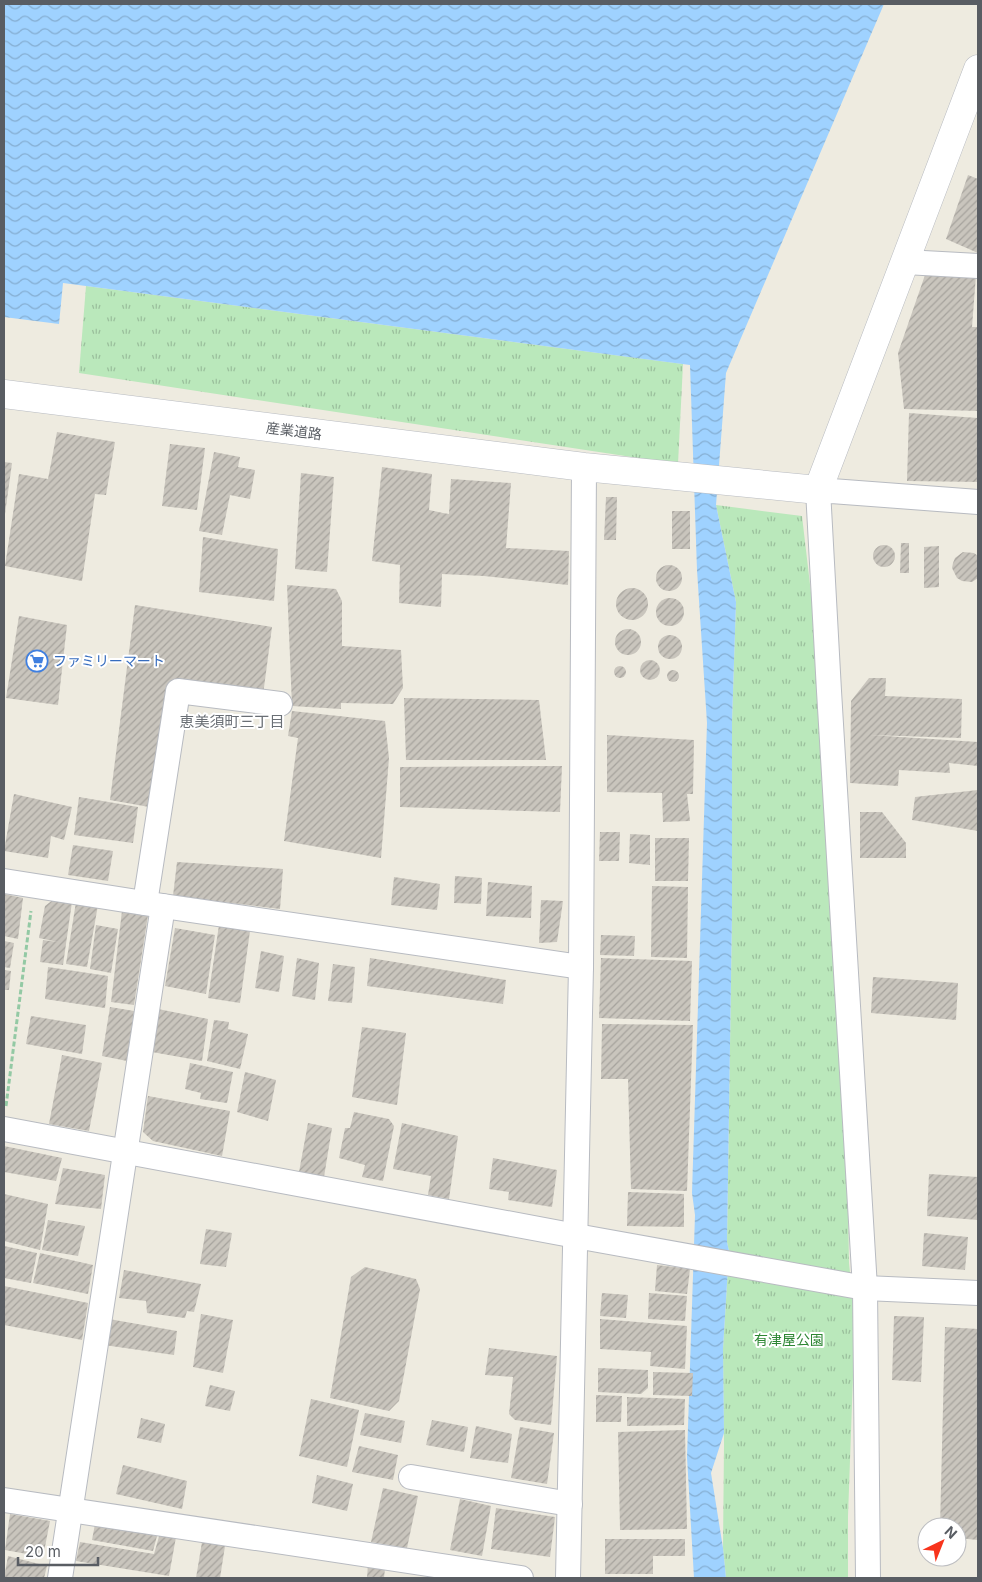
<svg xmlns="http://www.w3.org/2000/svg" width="982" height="1582" font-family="Inter,'Noto Sans JP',sans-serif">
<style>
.park{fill:url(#park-tufts)}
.water{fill:url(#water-waves)}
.building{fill:url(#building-hatch)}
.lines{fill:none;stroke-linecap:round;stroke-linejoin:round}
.minor-casing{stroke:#b8bbc1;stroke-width:26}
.tertiary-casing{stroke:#b8bbc1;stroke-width:29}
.path{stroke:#93c9a4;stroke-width:3;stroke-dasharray:5 2.5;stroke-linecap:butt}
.minor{stroke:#fff;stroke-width:24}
.tertiary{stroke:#fff;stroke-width:28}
.labels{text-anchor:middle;stroke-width:4;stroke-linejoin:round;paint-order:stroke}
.street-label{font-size:14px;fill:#595d63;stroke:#fff}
.shop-label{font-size:14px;fill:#366cbe;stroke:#fff;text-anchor:start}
.park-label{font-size:14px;fill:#2d8634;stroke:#fff}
.neighbourhood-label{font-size:15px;fill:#6a6f75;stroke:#fff}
</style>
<defs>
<pattern id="park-tufts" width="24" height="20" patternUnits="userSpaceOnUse" patternTransform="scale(1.25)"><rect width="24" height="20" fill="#bae8bb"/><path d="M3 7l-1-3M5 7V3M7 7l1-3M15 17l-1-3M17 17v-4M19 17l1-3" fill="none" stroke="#9abf9c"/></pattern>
<pattern id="water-waves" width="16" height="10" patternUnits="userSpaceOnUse" patternTransform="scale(1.25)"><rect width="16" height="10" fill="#9fd2ff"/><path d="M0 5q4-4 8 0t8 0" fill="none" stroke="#85aed2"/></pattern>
<pattern id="building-hatch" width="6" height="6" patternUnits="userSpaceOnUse" patternTransform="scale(1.25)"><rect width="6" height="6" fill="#c9c5bd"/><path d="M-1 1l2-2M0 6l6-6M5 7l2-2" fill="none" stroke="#a6a39d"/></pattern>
</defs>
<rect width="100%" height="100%" fill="#eeebe0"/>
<g class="park">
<polygon points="86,286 683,364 678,464 79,373"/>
<polygon points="716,505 802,516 818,653 847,1153 849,1263 855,1321 848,1516 848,1578 726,1578 723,1548 724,1444 723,1349 729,1251 727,1242 732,915 732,722 736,602"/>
</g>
<polygon class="water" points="4,4 884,4 726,373 716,505 736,602 732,722 732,915 727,1242 729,1251 723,1349 724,1433 711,1473 723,1548 726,1578 694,1578 687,1457 695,1215 692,1193 707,723 697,570 690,365 63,283 59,324 4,317"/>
<g class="building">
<polygon points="968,175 978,179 978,253 946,239"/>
<polygon points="925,275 976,275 972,327 978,327 978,411 904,409 898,353"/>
<polygon points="909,413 978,418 978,482 907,481"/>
<polygon points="57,432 115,442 106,495 95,494 82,581 5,566 19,474 48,479"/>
<polygon points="170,444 205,448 197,510 162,506"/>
<polygon points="214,452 240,457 238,467 255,470 250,499 230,495 222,535 199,531"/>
<polygon points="4,462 12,463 5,514 4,514"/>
<polygon points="382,467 432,474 429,510 443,513 449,514 451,479 511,483 506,548 569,551 568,585 484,576 442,574 441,607 399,603 400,565 372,561"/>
<polygon points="301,473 334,477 327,572 295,569"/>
<polygon points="606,497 617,497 616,540 604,540"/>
<rect x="672" y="511" width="18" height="38"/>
<polygon points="203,537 278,549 274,601 199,592"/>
<polygon points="901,543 909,543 909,573 900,573"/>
<circle cx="884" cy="556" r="11"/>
<polygon points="939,546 939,587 924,588 924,547"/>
<polygon points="963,552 974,553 978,556 978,578 972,582 962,581 957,578 952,568 953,563 955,558"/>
<circle cx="669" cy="578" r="13"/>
<polygon points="287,585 336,589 342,601 342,646 401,650 403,688 393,704 341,703 341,709 292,706"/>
<circle cx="632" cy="604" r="16"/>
<circle cx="670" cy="612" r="14"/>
<polygon points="135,605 272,627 263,695 171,682 149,807 110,800"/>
<polygon points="19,616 67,625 58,705 6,698"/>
<circle cx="628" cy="642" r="13"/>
<circle cx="670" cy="647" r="12"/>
<circle cx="650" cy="670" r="10"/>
<circle cx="620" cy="672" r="6"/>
<circle cx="673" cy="676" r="6"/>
<polygon points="869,678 886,678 885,696 962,699 961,738 870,735 978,742 978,766 949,763 950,773 899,770 898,786 850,783 851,701"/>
<polygon points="404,698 539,700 546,760 406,760"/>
<polygon points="292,711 385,721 389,758 381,858 284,841 298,738 288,736"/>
<polygon points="607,735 694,740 693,794 687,794 690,821 663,822 662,793 607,792"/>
<polygon points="562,766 560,812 400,807 400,767"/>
<polygon points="978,790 978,831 912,820 915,797"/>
<polygon points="14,794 72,807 64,840 51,836 48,858 4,851"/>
<polygon points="79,797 138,807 133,843 74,835"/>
<polygon points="860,812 882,812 906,843 906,858 860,858"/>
<polygon points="600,832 620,832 619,861 599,861"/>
<polygon points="630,834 650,835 650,865 629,863"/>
<polygon points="655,838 689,838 688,881 655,881"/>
<polygon points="73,845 113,851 108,881 68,875"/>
<polygon points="177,862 283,869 280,909 173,896"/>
<polygon points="455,876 482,878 481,904 454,903"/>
<polygon points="394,877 440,884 437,910 391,905"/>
<polygon points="488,882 532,886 531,918 486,916"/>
<polygon points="652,886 688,887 687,958 651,957"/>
<polygon points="4,894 23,898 18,939 4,936"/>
<polygon points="54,899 72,902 63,965 40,962 43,940 58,942 39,938 45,906"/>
<polygon points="541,900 563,901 557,942 539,943"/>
<polygon points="76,902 98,905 87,967 66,964"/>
<polygon points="122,911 148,915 134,1005 111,1002"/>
<polygon points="96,925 118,929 111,973 90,969"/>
<polygon points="219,925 250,931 240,1003 208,998"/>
<polygon points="175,928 215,935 206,994 165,986"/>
<polygon points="601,935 635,936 634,956 600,955"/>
<polygon points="4,941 14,943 10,968 4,967"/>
<polygon points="261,951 284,956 279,992 255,988"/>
<polygon points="297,958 319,963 315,1000 292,996"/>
<polygon points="370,958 506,980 503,1004 367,986"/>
<polygon points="601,958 692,961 690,1021 599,1018"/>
<polygon points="333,964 355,967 352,1003 328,1001"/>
<polygon points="48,967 108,976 105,1008 45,999"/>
<polygon points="4,970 11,971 9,990 4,990"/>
<polygon points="873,977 958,983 956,1020 871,1013"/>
<polygon points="110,1007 134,1011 127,1061 102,1056"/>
<polygon points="158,1009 208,1019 202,1061 152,1052"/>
<polygon points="31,1016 86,1025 82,1054 26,1044"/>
<polygon points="214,1020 229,1022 228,1029 248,1034 240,1069 207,1061"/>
<polygon points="602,1024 693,1025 687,1191 631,1189 628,1079 601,1079"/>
<polygon points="362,1027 406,1033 397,1105 352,1097"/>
<polygon points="62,1055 102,1063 89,1131 49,1124"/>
<polygon points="190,1063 233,1072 227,1103 200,1099 201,1093 185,1089"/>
<polygon points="245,1072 276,1080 268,1121 237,1112"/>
<polygon points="148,1096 230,1111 222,1156 153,1141 143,1132"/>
<polygon points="354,1112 389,1119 394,1126 383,1181 362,1177 365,1165 339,1158 345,1128 350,1128"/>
<polygon points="308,1123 332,1128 324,1177 299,1172"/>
<polygon points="402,1123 458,1136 449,1199 428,1195 431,1176 393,1169"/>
<polygon points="4,1146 62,1158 56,1181 4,1172"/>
<polygon points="493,1158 557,1170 552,1207 508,1200 509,1192 489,1189"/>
<polygon points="63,1168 105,1175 101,1209 55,1204"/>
<polygon points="929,1174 978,1177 978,1220 927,1216"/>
<polygon points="628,1192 684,1194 684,1227 627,1226"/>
<polygon points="4,1194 48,1204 40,1250 4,1241"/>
<polygon points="48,1220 85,1226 78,1256 42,1250"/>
<polygon points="206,1229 232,1233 226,1267 200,1264"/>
<polygon points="924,1233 968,1237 965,1270 922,1266"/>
<polygon points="4,1246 37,1253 31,1283 4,1278"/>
<polygon points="40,1253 93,1265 88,1294 33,1283"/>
<polygon points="657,1265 690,1269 687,1294 655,1291"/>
<polygon points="365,1267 416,1279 420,1289 399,1401 389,1411 330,1398 351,1277"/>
<polygon points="124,1270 201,1284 194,1312 187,1311 185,1318 147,1313 146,1301 119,1298"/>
<polygon points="4,1286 88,1303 82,1340 4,1325"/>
<polygon points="602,1293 628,1295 626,1318 600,1316"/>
<polygon points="649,1293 687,1296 685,1321 648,1319"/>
<polygon points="201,1314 233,1320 223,1373 193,1367"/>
<polygon points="894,1316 924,1317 921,1382 892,1380"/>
<polygon points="109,1319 177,1331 174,1355 104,1345"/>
<polygon points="600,1319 687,1326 685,1369 650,1366 651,1352 600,1349"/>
<polygon points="945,1327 978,1329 978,1540 957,1538 957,1527 940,1527"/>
<polygon points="489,1348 557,1356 551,1425 515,1420 509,1414 513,1377 485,1375"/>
<polygon points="598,1368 648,1370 648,1388 641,1394 598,1392"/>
<polygon points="653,1372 693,1373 692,1396 653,1395"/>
<polygon points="210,1385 235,1391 230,1411 205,1406"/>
<polygon points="596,1395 622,1396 621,1422 596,1422"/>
<polygon points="627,1397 685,1399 684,1425 627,1426"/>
<polygon points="311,1399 359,1410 347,1467 299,1456"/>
<polygon points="365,1413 405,1421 401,1443 360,1435"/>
<polygon points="141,1418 165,1424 161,1443 137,1438"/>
<polygon points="432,1420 468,1427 464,1452 426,1445"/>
<polygon points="476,1426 512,1434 508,1463 470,1458"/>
<polygon points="520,1427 554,1433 547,1484 511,1478"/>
<polygon points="685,1430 687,1529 620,1530 618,1432"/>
<polygon points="359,1446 398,1455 393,1480 352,1472"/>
<polygon points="123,1465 187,1481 182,1509 116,1494"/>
<polygon points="317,1475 353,1484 347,1511 312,1503"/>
<polygon points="383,1488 418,1496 407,1548 371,1542"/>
<polygon points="460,1499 491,1506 482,1556 450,1550"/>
<polygon points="496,1508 555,1517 550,1557 491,1549"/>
<polygon points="10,1514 50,1521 43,1557 5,1550"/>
<polygon points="95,1524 157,1536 153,1551 92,1540"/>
<polygon points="160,1533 176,1537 169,1576 76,1561 80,1542 154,1554"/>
<polygon points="605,1539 685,1539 685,1556 653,1556 653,1574 605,1574"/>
<polygon points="202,1542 225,1546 220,1578 196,1578"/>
<polygon points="8,1556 47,1566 44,1578 4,1578"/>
<polygon points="368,1564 385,1568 384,1578 367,1578"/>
</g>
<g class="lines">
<g class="minor-casing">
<g id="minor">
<polyline points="905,262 978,266"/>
<polyline points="4,881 163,906 581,967"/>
<polyline points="145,903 178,691 280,704"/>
<polyline points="4,1129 576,1236 865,1288 978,1293"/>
<polyline points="411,1477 570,1504"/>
<polyline points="4,1500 521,1578"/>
<polyline points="60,1578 163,906"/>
<polyline points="568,1578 581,967 584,467"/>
<polyline points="868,1578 865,1288 829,691 818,490 978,502"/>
</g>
</g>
<g class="tertiary-casing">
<polyline id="tertiary" points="4,394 584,467 818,490 978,69"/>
</g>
<polyline class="path" points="6,1106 31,911"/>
<use href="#minor" class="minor"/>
<use href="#tertiary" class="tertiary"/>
</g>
<defs>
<g id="supermarket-ring" transform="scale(1.125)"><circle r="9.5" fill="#fff" stroke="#3f7fe0" stroke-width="1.5"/><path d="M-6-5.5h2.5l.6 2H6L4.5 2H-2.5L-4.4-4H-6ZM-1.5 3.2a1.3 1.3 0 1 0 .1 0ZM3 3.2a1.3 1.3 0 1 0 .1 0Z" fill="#3f7fe0"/></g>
</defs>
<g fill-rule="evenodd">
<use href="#supermarket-ring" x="37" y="661"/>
</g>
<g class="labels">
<g class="street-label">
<text transform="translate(294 431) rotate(7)" y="5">産業道路</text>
</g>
<g class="shop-label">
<text x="53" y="666">ファミリーマート</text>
</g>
<g class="park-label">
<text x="789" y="1345">有津屋公園</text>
</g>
<g class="neighbourhood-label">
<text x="232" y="727">恵美須町三丁目</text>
</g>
</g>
<rect width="982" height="1582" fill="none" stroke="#595d63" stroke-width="10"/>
<g transform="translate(942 1542) rotate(43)"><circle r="24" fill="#ffffff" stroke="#bdbec1"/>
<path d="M0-4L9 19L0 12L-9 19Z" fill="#f8341c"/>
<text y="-8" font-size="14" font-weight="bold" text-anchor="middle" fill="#595d63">N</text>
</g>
<path d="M18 1557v8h80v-8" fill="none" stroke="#595d63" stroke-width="2.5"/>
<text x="25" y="1557" font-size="15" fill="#595d63" stroke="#ffffff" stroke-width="4" paint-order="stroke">20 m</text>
</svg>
